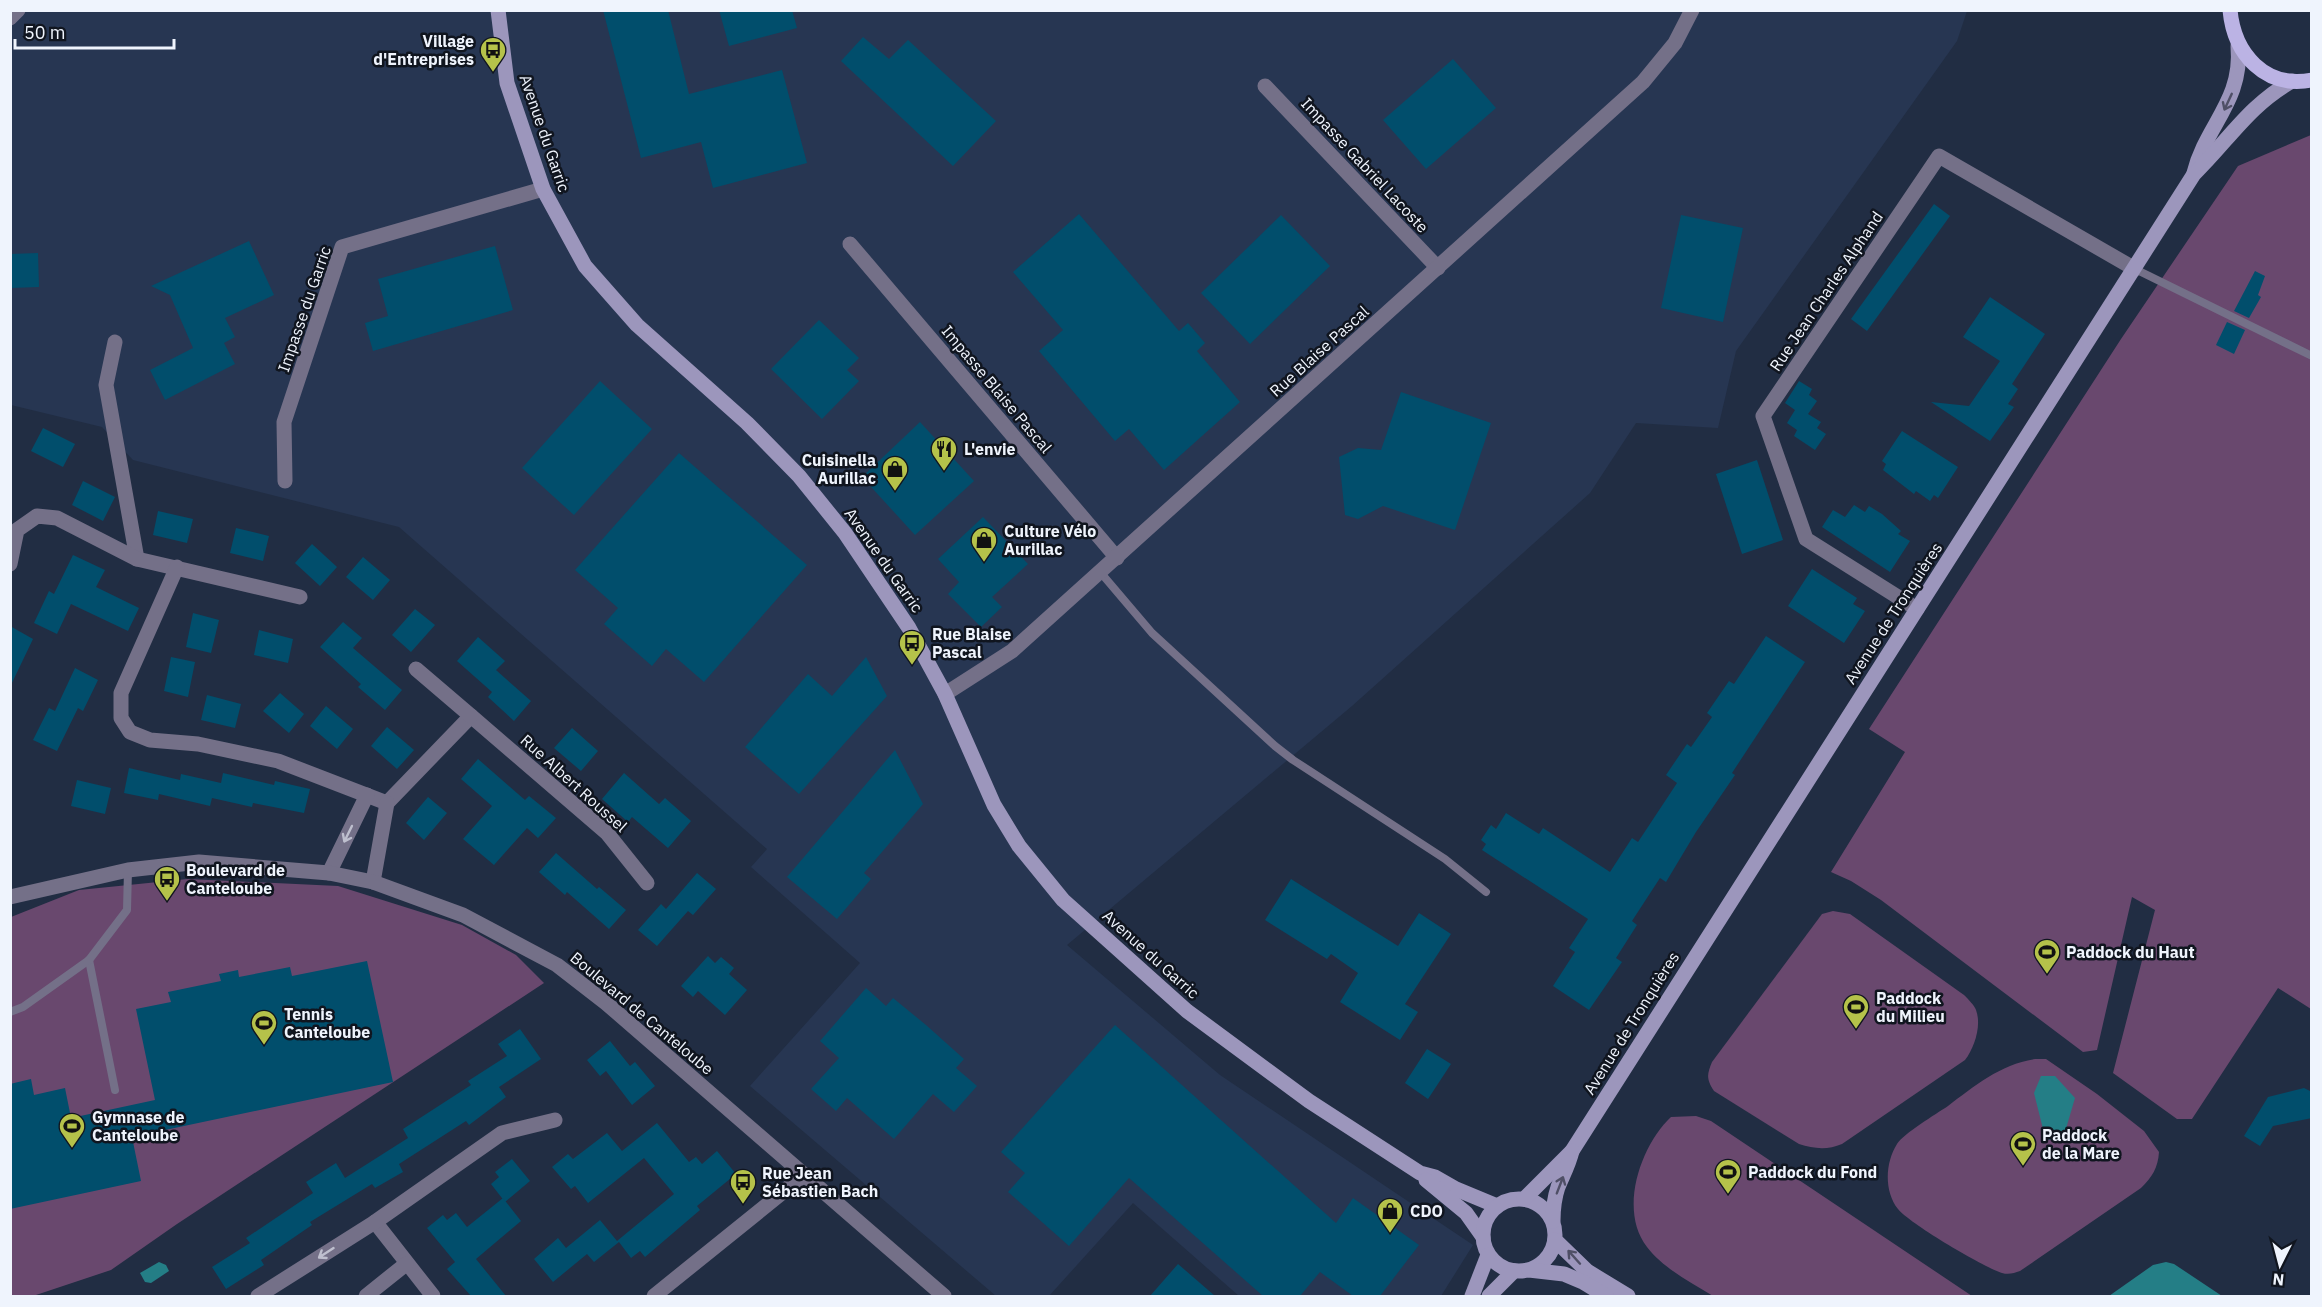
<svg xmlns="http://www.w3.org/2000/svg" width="2322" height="1307" font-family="'IBM Plex Sans',sans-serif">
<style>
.built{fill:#273652}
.green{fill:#69486e}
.water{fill:#247e86}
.building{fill:#014e6c}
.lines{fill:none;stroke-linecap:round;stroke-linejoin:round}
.lane{stroke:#747088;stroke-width:8}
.street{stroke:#747088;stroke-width:15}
.secondary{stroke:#9c96bc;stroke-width:15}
.primary{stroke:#bbb3e4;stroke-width:15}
.oneway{stroke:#4f4f66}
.oneway2{stroke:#bebfce}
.labels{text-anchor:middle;stroke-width:5;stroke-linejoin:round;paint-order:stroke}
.poi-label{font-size:16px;font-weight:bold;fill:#eff4fd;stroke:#10151f;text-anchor:start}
.street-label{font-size:16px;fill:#eff4fd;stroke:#10151f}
</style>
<rect width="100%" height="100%" fill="#212d43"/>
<polygon class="built" points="11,11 1967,11 1957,41 1736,351 1718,428 1636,423 1590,493 1352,706 1067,945 1220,1075 1473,1245 1441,1296 1239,1296 1133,1203 1049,1296 996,1296 750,1086 860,963 751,867 767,849 399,527 133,460 102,427 11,405"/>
<g class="green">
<polygon points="2311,135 2311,1009 2278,988 2192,1119 2177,1119 2113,1073 2155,910 2132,897 2097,1050 2083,1052 1881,900 1851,881 1831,872 1905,752 1869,729 2121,339 2238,166"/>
<polygon points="188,879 338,886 462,925 516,955 544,983 177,1224 111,1270 33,1296 11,1296 11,917 79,890"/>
<path d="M 1833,911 L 1850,914 L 1964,995 C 1968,999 1974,1005 1976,1010 C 1982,1026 1974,1048 1965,1060 L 1842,1144 C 1828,1150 1814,1149 1799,1144 L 1714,1091 C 1706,1079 1707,1074 1712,1062 L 1822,914 Z"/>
<path d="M 2035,1059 L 2046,1059 L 2097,1094 L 2144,1131 L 2159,1152 C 2158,1168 2152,1177 2141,1188 L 2020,1271 C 2014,1273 2009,1275 2002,1273 C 1982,1266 1910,1224 1898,1209 C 1884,1191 1885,1163 1897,1144 C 1903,1134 1936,1114 1948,1106 C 1974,1086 2001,1064 2035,1059 Z"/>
<path d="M 1696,1116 L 1711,1121 L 1972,1296 L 1713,1296 C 1690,1282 1663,1268 1647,1247 C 1618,1210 1641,1145 1671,1117 Z"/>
</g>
<g class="water">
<polygon points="2041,1076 2055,1076 2075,1098 2065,1132 2050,1140 2045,1137 2034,1093"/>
<polygon points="159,1262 166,1265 169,1271 151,1283 145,1282 140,1273"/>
<polygon points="2166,1262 2174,1264 2222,1296 2109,1296 2153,1265"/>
</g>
<g class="building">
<polygon points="603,10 668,10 689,94 782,70 807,163 713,188 701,142 641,158"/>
<polygon points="719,10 792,10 797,28 729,46"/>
<polygon points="863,37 889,59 908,40 996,121 953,166 841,61"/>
<polygon points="1453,59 1496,108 1426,169 1383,120"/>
<polygon points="1934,204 1950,216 1867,331 1851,319"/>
<polygon points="1079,214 1179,331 1188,323 1205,343 1197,351 1240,402 1164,470 1129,429 1115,441 1039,351 1063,330 1013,272"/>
<polygon points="1281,215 1330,266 1250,344 1201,293"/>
<polygon points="1681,215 1743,228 1723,322 1661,308"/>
<polygon points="249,241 274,295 225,318 235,337 224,343 235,364 165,400 150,370 193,348 170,295 151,286"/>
<polygon points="495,246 513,310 373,351 365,323 388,316 378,279"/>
<polygon points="38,253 39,287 10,288 10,254"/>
<polygon points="2255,271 2265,276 2258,295 2261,297 2249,318 2234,311"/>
<polygon points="1990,297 2045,334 2012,384 2018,389 2008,404 2014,407 1990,441 1931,402 1969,406 2000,361 1963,337"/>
<polygon points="819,320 859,358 847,370 859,381 822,419 771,369"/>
<polygon points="2227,322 2245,330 2234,354 2216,345"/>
<polygon points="600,381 652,429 574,515 522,468"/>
<polygon points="1799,381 1812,389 1809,395 1817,401 1808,414 1821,422 1817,428 1826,434 1815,450 1794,436 1797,430 1787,423 1795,410 1785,403"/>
<polygon points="1401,392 1491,423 1455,530 1383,506 1358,519 1345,515 1339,457 1358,448 1381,450"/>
<polygon points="920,422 974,481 915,535 862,477"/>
<polygon points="43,428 75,444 63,467 31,451"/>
<polygon points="1902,431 1958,467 1938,498 1934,495 1930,501 1916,491 1914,494 1883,470 1886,464 1882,461"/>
<polygon points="679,453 807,565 704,682 666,649 652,666 604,624 618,608 575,570"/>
<polygon points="1757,460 1783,540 1742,554 1716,474"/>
<polygon points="83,481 115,497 103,521 72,505"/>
<polygon points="1854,505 1865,512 1869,506 1882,514 1901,531 1898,534 1910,541 1890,572 1822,527 1833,510 1845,517"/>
<polygon points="158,511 193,519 187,543 153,535"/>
<polygon points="983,517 1028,564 992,597 1002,607 981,627 948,594 959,582 938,559"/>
<polygon points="236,528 269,536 263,561 230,553"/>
<polygon points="312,544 337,567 320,586 295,563"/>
<polygon points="73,555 105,570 96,587 139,608 128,631 71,604 57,634 34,623 49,591 54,594"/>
<polygon points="363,557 390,580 373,600 346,577"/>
<polygon points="1812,569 1857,598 1853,604 1865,611 1844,643 1788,606"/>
<polygon points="415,609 435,625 411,652 392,635"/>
<polygon points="193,613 219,620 211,653 186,647"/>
<polygon points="343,622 362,638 353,648 402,690 385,710 358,687 361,684 320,647"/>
<polygon points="10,626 33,639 10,687"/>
<polygon points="259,630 293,639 288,663 254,655"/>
<polygon points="1766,636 1805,662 1732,773 1735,775 1696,832 1666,882 1660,878 1632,921 1637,925 1616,958 1622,962 1589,1010 1553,986 1575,952 1569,948 1588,919 1482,850 1486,844 1481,840 1491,825 1496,829 1506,813 1539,834 1543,828 1610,872 1632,838 1638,842 1677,783 1666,775 1687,744 1691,747 1712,717 1707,713 1729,681 1734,684"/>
<polygon points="478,637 505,661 496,670 531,701 514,721 488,697 492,692 457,661"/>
<polygon points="171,657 195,662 188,697 164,691"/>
<polygon points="866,657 887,696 799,794 745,747 808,674 832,696"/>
<polygon points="75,668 98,680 83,711 78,708 57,751 33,740 49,708 55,711"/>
<polygon points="280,693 304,714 289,733 263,711"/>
<polygon points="207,695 241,704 235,728 201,720"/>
<polygon points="326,706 353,729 337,749 310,726"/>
<polygon points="387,727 414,750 397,769 371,746"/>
<polygon points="572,728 598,751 581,771 554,748"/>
<polygon points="895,750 923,804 864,873 871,879 837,919 787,877"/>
<polygon points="478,759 525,800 529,796 556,818 538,838 527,828 494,865 463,839 492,806 461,779"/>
<polygon points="129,768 180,780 181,774 221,783 223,773 274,785 275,781 310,789 304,813 253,803 252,807 212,798 210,806 159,794 158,800 124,793"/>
<polygon points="624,773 659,804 665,798 691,821 668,848 632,817 628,822 602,799"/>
<polygon points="77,780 111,788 105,814 71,806"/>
<polygon points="428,797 447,813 424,840 406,823"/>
<polygon points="556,853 597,889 599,887 626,910 609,929 567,892 565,895 539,872"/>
<polygon points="697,873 716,889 693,915 688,911 657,946 638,930 661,904 666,909"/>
<polygon points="1291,879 1398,946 1419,913 1451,934 1405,1004 1418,1012 1400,1040 1340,1002 1358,973 1331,954 1327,959 1265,920"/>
<polygon points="708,956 715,963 721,957 734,968 729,974 747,990 725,1015 698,991 693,997 681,986"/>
<polygon points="367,961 393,1082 132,1137 141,1181 10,1209 10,1084 31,1079 34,1095 65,1088 71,1118 155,1100 136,1009 171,1002 168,992 221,981 219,974 238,970 239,977 290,967 292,976"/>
<polygon points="866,988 886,1006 893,998 926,1025 964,1059 956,1068 977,1086 954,1112 933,1094 894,1139 847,1098 836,1111 811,1089 839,1058 820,1041"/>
<polygon points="1115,1025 1336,1223 1353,1198 1419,1245 1380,1296 1353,1296 1320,1272 1300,1296 1263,1296 1129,1178 1069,1246 1008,1192 1025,1173 1001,1152"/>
<polygon points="520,1029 541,1059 499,1087 506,1097 469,1125 466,1121 399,1164 403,1172 375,1188 372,1184 310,1222 312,1225 261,1260 264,1265 226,1289 212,1267 250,1243 246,1238 313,1193 306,1182 336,1163 345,1178 408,1138 403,1129 471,1085 468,1081 507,1056 498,1044"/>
<polygon points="610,1041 630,1066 635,1062 655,1086 632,1105 606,1071 600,1076 587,1060"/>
<polygon points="1427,1049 1451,1064 1428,1099 1405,1083"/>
<polygon points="2304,1088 2312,1092 2312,1118 2273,1126 2260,1146 2244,1136 2268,1097"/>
<polygon points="657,1123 689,1162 696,1157 702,1164 717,1151 736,1174 697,1206 700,1210 645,1257 640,1251 631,1258 619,1242 594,1262 587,1254 553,1282 534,1259 558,1238 566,1248 600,1220 617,1241 674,1194 644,1158 588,1203 575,1186 571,1189 552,1167 568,1154 573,1159 607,1133 622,1151"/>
<polygon points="512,1159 530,1181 505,1202 491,1184 499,1177 495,1172"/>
<polygon points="503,1198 521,1221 476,1259 506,1296 471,1296 447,1269 455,1262 427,1228 443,1215 447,1220 456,1213 467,1227"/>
<polygon points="1178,1264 1215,1296 1150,1296"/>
</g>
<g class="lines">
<g class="lane">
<polyline points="2135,269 2312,356"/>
<polyline points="1101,573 1152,633 1275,746 1293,760 1445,859 1486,892"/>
<polyline points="89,960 115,1090"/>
<polyline points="10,1012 23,1007 89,960 127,910 128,870"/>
</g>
<g class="street">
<polyline points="10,18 18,10"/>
<polyline points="1265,86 1438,268"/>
<polyline points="850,244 1117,558"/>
<polyline points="115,342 106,385 137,559"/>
<polyline points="285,481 284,422 342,247 543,189"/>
<polyline points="10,564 17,530 37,516 57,518 137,559 300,597"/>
<polyline points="177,567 121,693 121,718 130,732 150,740 198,744 278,761 387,803 471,716 607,833 647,883"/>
<polyline points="1917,609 1806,539 1763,416 1939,156 2135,269"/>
<polyline points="416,669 471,716"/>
<polyline points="945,694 1012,651 1643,82 1675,43 1692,10"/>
<polyline points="329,873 367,795"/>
<polyline points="373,882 387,803"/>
<polyline points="10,897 128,870 199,862 329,873 373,882 463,915 557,965 606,1003 944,1296"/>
<polyline points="375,1222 433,1296"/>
<polyline points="258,1296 375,1222 502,1133 555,1120"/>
<polyline points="366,1296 406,1264"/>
<polyline points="654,1296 804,1175"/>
</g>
<g class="secondary">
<polyline points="498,10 507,83 543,189 585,266 637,325 747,423 799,476 845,533 909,628 945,694 994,805 1019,846 1063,900 1187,1011 1309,1101 1420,1173 1435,1177 1456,1189 1497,1206"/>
<path d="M 2194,173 C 2206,125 2243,101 2238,46"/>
<polyline points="1426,1180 1466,1213 1483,1237"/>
<circle cx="1519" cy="1235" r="36"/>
<path d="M 1524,1199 L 1572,1151 L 2194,174 C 2229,140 2248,106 2292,81"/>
<path d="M 1553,1221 C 1553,1209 1554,1199 1558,1187 C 1563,1175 1569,1164 1572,1151"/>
<polyline points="1555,1240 1587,1271 1628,1296"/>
<polyline points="1529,1270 1564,1274 1583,1282 1606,1296"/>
<polyline points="1472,1296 1488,1255"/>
<polyline points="1489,1296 1514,1271"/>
</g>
<path class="primary" d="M 2230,10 C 2234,54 2265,89 2312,80"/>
</g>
<defs><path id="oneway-shaft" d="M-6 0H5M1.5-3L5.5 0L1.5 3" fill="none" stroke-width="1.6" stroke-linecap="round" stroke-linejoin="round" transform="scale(1.5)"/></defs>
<g class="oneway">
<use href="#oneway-shaft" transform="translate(2228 102) rotate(115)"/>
<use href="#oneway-shaft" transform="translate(1560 1185) rotate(-69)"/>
<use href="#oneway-shaft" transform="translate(1574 1257) rotate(-132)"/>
</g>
<g class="oneway2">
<use href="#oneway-shaft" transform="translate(348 834) rotate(116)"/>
<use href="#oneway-shaft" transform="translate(326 1253) rotate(147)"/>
</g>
<defs>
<g id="bus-pin" transform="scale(1.35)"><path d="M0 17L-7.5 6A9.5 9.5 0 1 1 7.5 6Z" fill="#b5c24a" stroke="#10151f"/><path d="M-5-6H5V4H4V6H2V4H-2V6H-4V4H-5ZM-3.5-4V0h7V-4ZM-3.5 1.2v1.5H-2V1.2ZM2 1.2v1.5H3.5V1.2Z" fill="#111"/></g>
<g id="restaurant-pin" transform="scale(1.35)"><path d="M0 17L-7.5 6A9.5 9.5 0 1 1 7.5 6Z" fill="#b5c24a" stroke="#10151f"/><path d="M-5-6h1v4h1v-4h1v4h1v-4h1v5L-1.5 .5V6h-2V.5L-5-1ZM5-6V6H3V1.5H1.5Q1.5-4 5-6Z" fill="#111"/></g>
<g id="shop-pin" transform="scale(1.35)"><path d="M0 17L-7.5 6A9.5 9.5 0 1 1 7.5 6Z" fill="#b5c24a" stroke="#10151f"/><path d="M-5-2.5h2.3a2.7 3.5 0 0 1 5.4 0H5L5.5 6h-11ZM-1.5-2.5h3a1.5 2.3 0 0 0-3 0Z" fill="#111"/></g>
<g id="stadium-pin" transform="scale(1.35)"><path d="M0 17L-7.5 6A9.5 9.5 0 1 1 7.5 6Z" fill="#b5c24a" stroke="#10151f"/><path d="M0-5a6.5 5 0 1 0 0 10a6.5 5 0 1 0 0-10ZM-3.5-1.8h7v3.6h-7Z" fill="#111"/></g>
</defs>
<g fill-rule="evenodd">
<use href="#bus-pin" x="493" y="50"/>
<use href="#restaurant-pin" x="944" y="449"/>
<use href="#shop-pin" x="895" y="469"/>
<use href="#shop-pin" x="984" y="540"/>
<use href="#bus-pin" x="912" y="643"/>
<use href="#bus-pin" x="167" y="879"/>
<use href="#stadium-pin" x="2047" y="952"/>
<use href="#stadium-pin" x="1856" y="1007"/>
<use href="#stadium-pin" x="264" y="1023"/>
<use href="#stadium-pin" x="72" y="1126"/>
<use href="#stadium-pin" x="2023" y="1144"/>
<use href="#stadium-pin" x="1728" y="1172"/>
<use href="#bus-pin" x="743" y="1182"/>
<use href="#shop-pin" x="1390" y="1211"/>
</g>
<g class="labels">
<g class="poi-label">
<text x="474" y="47" text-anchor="end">Village<tspan x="474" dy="18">d'Entreprises</tspan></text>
<text x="964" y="455">L'envie</text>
<text x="876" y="466" text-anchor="end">Cuisinella<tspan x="876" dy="18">Aurillac</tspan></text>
<text x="1004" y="537">Culture Vélo<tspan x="1004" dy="18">Aurillac</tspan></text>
<text x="932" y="640">Rue Blaise<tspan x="932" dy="18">Pascal</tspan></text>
<text x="186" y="876">Boulevard de<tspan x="186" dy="18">Canteloube</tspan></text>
<text x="2066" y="958">Paddock du Haut</text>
<text x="1876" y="1004">Paddock<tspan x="1876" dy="18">du Milieu</tspan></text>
<text x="284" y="1020">Tennis<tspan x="284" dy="18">Canteloube</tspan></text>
<text x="92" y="1123">Gymnase de<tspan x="92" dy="18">Canteloube</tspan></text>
<text x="2042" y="1141">Paddock<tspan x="2042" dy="18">de la Mare</tspan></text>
<text x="1748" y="1178">Paddock du Fond</text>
<text x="762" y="1179">Rue Jean<tspan x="762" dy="18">Sébastien Bach</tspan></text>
<text x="1410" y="1217">CDO</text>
</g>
<g class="street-label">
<text transform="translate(545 133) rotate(71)" y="6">Avenue du Garric</text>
<text transform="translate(1365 165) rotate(47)" y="6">Impasse Gabriel Lacoste</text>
<text transform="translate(1826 291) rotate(-56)" y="6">Rue Jean Charles Alphand</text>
<text transform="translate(304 309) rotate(-71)" y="6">Impasse du Garric</text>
<text transform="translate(1319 351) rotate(-42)" y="6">Rue Blaise Pascal</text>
<text transform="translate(997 389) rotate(50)" y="6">Impasse Blaise Pascal</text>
<text transform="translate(884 560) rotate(55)" y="6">Avenue du Garric</text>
<text transform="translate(1893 613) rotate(-57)" y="6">Avenue de Tronquières</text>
<text transform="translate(574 783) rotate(42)" y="6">Rue Albert Roussel</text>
<text transform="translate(1151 954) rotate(42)" y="6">Avenue du Garric</text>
<text transform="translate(642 1013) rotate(40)" y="6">Boulevard de Canteloube</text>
<text transform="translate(1631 1023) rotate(-58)" y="6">Avenue de Tronquières</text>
</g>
</g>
<rect width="2322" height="1307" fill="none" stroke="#eff4fd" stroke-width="24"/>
<g transform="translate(2280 1265) rotate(186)" stroke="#10151f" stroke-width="4.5" paint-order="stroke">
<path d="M0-4.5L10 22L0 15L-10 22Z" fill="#eff4fd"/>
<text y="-9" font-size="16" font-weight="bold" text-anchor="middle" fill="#eff4fd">N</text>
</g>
<path d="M15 39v9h159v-9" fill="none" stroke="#eff4fd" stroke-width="3"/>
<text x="24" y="39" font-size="18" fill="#eff4fd" stroke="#10151f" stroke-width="4.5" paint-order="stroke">50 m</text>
</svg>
